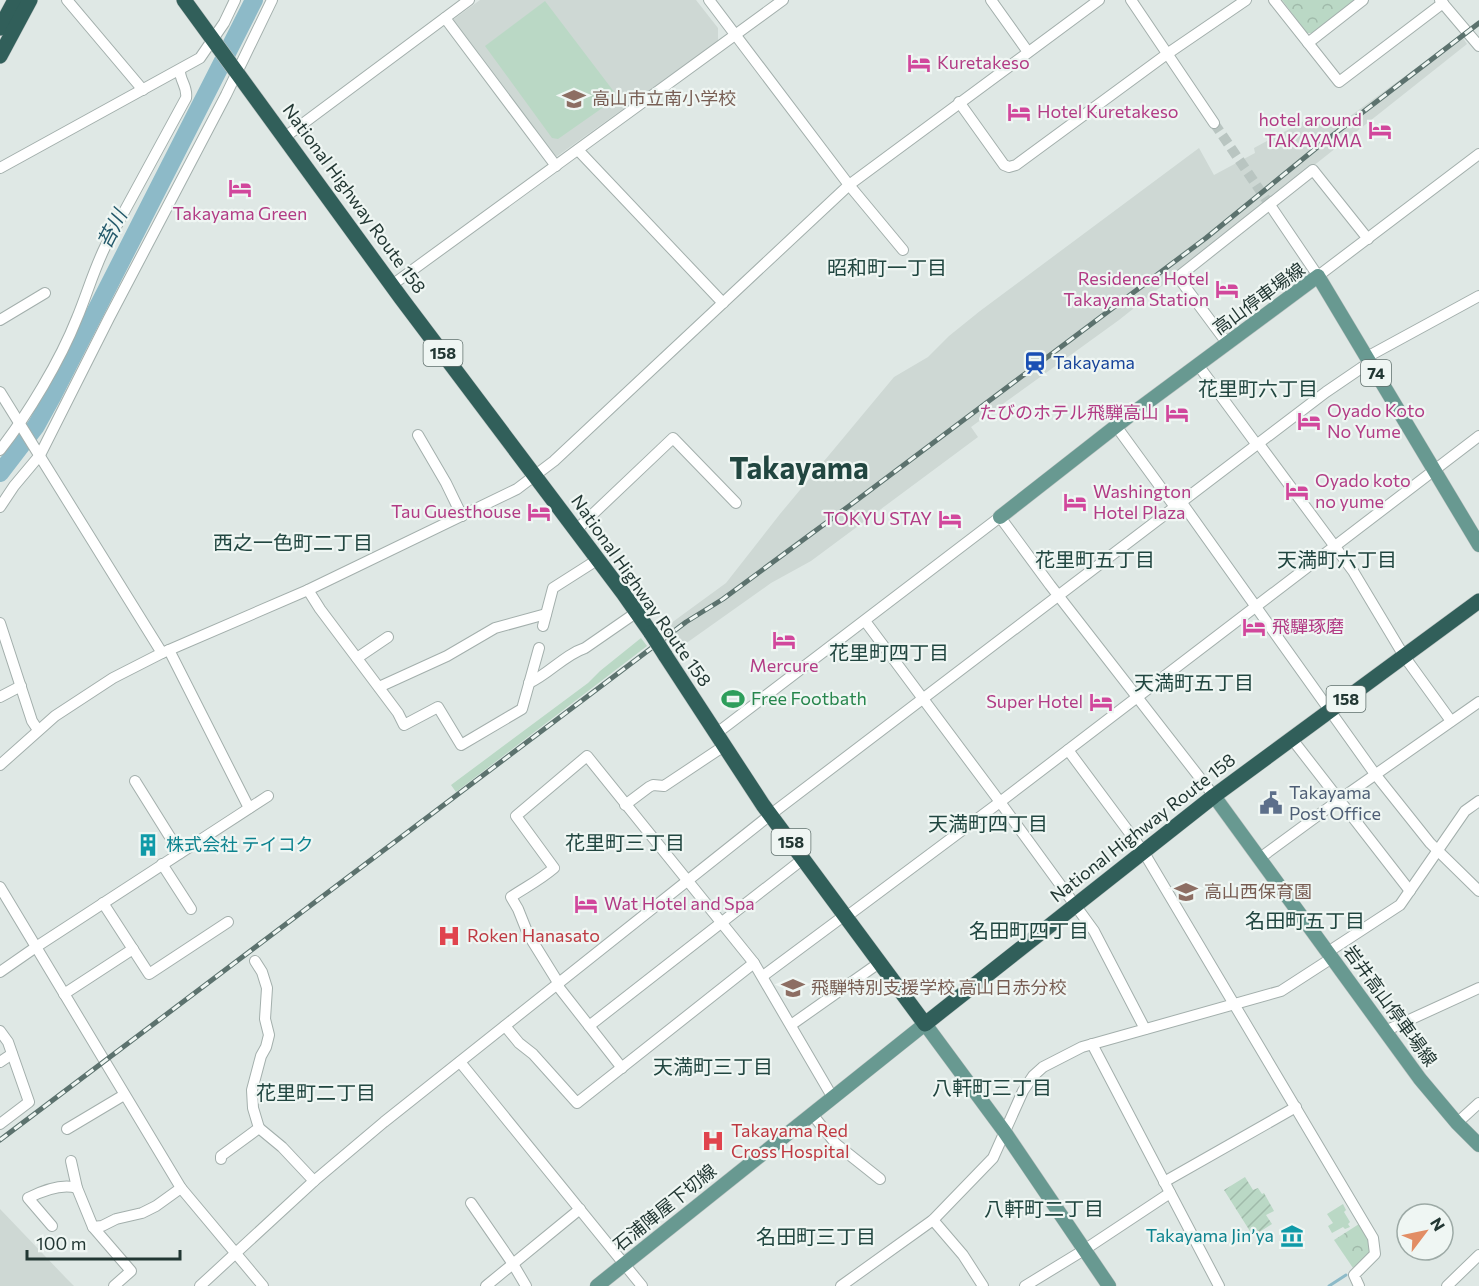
<svg xmlns="http://www.w3.org/2000/svg" width="1479" height="1286" font-family="Commissioner,'Noto Sans JP',sans-serif">
<style>
.built{fill:#ced8d4}
.grass{fill:#bad8c5}
.park{fill:url(#park-crowns)}
.garden{fill:url(#garden-furrows)}
.lines{fill:none;stroke-linecap:round;stroke-linejoin:round}
.stream{stroke:#8dbac8;stroke-width:3}
.river{stroke:#8dbac8;stroke-width:18}
.minor-tunnel{stroke:#b9c5c1;stroke-width:10;stroke-dasharray:10 5;stroke-linecap:butt}
.minor-casing{stroke:#a3afac;stroke-width:12}
.major-casing{stroke:#bdc3c2;stroke-width:15}
.highway-casing{stroke:#bdc3c2;stroke-width:16}
.minor{stroke:#fff;stroke-width:10}
.major{stroke:#689991;stroke-width:14}
.highway{stroke:#315f5a;stroke-width:15}
.rail-casing{stroke:#5c726e;stroke-width:5}
.rail{stroke:#eff6f3;stroke-width:3;stroke-dasharray:9;stroke-linecap:butt}
.highway-bridge-casing{stroke:#bdc3c2;stroke-width:16;stroke-linecap:butt}
.highway-bridge{stroke:#315f5a;stroke-width:15}
.labels{text-anchor:middle;stroke-width:4.5;stroke-linejoin:round;paint-order:stroke}
.shield{fill:#eff6f3;stroke:#60706d;stroke-width:1.5}
.shield-label{font-size:16px;font-weight:bold;fill:#223733}
.hotel-label{font-size:18px;fill:#b23c85;stroke:#eff6f3;text-anchor:start}
.education-label{font-size:18px;fill:#785e54;stroke:#eff6f3;text-anchor:start}
.street-label{font-size:18px;fill:#223733;stroke:#eff6f3}
.transit-label{font-size:18px;fill:#164399;stroke:#eff6f3;text-anchor:start}
.leisure-label{font-size:18px;fill:#27864d;stroke:#eff6f3;text-anchor:start}
.service-label{font-size:18px;fill:#4e5e75;stroke:#eff6f3;text-anchor:start}
.culture-label{font-size:18px;fill:#0d838f;stroke:#eff6f3;text-anchor:start}
.health-label{font-size:18px;fill:#be3a42;stroke:#eff6f3;text-anchor:start}
.water-label{font-size:20px;font-style:italic;fill:#23596b;stroke:#eff6f3}
.neighbourhood-label{font-size:20px;fill:#214640;stroke:#eff6f3}
.town-label{font-size:30px;font-weight:bold;fill:#214640;stroke:#eff6f3}
</style>
<defs>
<pattern id="park-crowns" width="20" height="18" patternUnits="userSpaceOnUse" patternTransform="scale(1.5)"><rect width="20" height="18" fill="#bad8c5"/><path d="M2 6a3 3 0 1 1 6 0M12 15a3 3 0 1 1 6 0" fill="none" stroke="#a0baaa"/></pattern>
<pattern id="garden-furrows" width="10" height="10" patternUnits="userSpaceOnUse" patternTransform="scale(1.5)"><rect width="10" height="10" fill="#bad8c5"/><path d="M-1 1l2-2M0 10L10 0M9 11l2-2" fill="none" stroke="#a0baaa"/></pattern>
</defs>
<rect width="100%" height="100%" fill="#dfe8e5"/>
<g class="built">
<polygon points="480,0 696,0 718,28 718,41 556,157 453,23 454,19"/>
<polygon points="1461,35 1467,44 1119,320 971,427 978,437 811,561 771,583 678,649 663,629 726,583 780,514 894,377 928,357 949,336 980,311 1199,148 1214,175 1255,153 1254,148 1306,120 1349,117"/>
<polygon points="0,1209 66,1278 74,1286 0,1286"/>
</g>
<g class="grass">
<polygon points="545,1 618,97 558,139 552,138 485,46"/>
<polygon points="641,638 647,646 456,792 451,785 588,683 600,671"/>
<polygon points="1343,1204 1346,1210 1344,1212 1350,1222 1348,1224 1350,1227 1345,1229 1343,1227 1332,1233 1328,1226 1333,1223 1327,1214"/>
</g>
<g class="park">
<polygon points="1282,0 1355,0 1312,33 1307,33"/>
<polygon points="1359,1224 1369,1241 1370,1253 1353,1268 1334,1240"/>
</g>
<polygon class="garden" points="1245,1177 1253,1190 1258,1188 1262,1194 1264,1193 1274,1211 1266,1215 1272,1224 1253,1236 1224,1190"/>
<g class="lines">
<polyline class="stream" points="1329,1286 1346,1275"/>
<polyline class="river" points="0,473 36,426 52,397 254,0"/>
<polyline class="minor-tunnel" points="1214,123 1272,208"/>
<g class="minor-casing">
<g id="minor">
<polyline points="67,0 143,90"/>
<polyline points="709,0 849,185 903,250"/>
<polyline points="991,0 1028,52"/>
<polyline points="1131,0 1214,123"/>
<polyline points="1274,0 1339,82 1443,3"/>
<polyline points="1440,0 1479,46"/>
<polyline points="445,18 556,166"/>
<polyline points="1308,43 1363,0"/>
<polyline points="959,102 1004,165 1009,167 1016,165 1167,54 1246,0"/>
<polyline points="285,137 469,0"/>
<polyline points="578,150 723,303"/>
<polyline points="0,168 200,58 224,23 235,0"/>
<polyline points="1272,208 1318,276 1479,154"/>
<polyline points="392,285 783,0"/>
<polyline points="0,320 45,293"/>
<polyline points="1227,343 1178,277 1313,170 1368,239"/>
<polyline points="1367,357 1479,296"/>
<polyline points="1198,365 1257,445"/>
<polyline points="0,392 162,653"/>
<polyline points="1116,426 1175,507"/>
<polyline points="418,435 446,483 462,516"/>
<polyline points="1259,444 1353,571 1404,656 1451,721"/>
<path d="M 0,450 C 28,414 60,361 77,318 C 87,294 94,269 106,245 L 186,98 C 188,87 180,81 180,71"/>
<polyline points="1182,503 1375,774 1430,843 1479,891"/>
<polyline points="0,507 14,486 40,455 109,318 226,95 272,0"/>
<polyline points="575,531 673,438 736,503"/>
<polyline points="308,590 320,609 398,713 404,725 438,707 461,745 522,709 539,648"/>
<polyline points="865,621 1000,802 1094,931 1145,1029"/>
<polyline points="0,623 32,721 38,730"/>
<polyline points="543,626 553,588 597,560"/>
<polyline points="169,650 249,808"/>
<polyline points="357,658 388,637"/>
<path d="M 529,683 C 549,674 564,655 585,648 L 637,612"/>
<polyline points="379,687 447,656 495,628 546,614"/>
<polyline points="0,697 21,686"/>
<polyline points="717,733 1000,517 1050,585 1214,796"/>
<polyline points="1292,739 1410,891"/>
<polyline points="1068,750 1143,851 1373,1238 1375,1254 1354,1275 1359,1286"/>
<polyline points="0,765 55,716 113,678 162,653 308,590 517,489 554,461 849,185 1099,0"/>
<polyline points="135,781 180,853"/>
<polyline points="625,805 649,787 653,785 664,786 724,746"/>
<polyline points="1260,858 1339,800 1479,702"/>
<polyline points="162,864 191,909"/>
<polyline points="0,887 181,1188 263,1286"/>
<polyline points="103,903 149,974 228,922"/>
<polyline points="846,917 1000,802 1479,436"/>
<polyline points="1328,952 1400,905 1465,811 1479,801"/>
<polyline points="0,972 36,947 268,796"/>
<polyline points="763,976 845,915"/>
<path d="M 559,984 L 528,934 L 518,909 L 511,897 C 526,887 540,880 554,868 L 516,816 L 587,756 L 754,963 L 833,1098"/>
<polyline points="557,985 622,1068"/>
<polyline points="64,994 133,949"/>
<polyline points="791,1025 879,963"/>
<polyline points="505,1026 519,1043 533,1054 577,1103 754,963"/>
<polyline points="589,1026 803,859"/>
<polyline points="0,1031 8,1042 29,1102 0,1124"/>
<polyline points="1385,1031 1479,988"/>
<polyline points="1092,1044 1219,1286"/>
<polyline points="0,1062 12,1054"/>
<polyline points="460,1062 642,1286"/>
<polyline points="812,1114 836,1144 880,1179"/>
<polyline points="1457,1123 1479,1103"/>
<polyline points="259,1128 282,1147 314,1181"/>
<polyline points="67,1129 124,1095"/>
<polyline points="221,1159 221,1156 259,1128 253,1108 252,1090 261,1056 266,1047 269,1035 265,1019 267,988 262,972 255,961"/>
<polyline points="71,1161 77,1188 93,1227"/>
<polyline points="1164,1182 1296,1107"/>
<polyline points="471,1203 513,1264 526,1286"/>
<polyline points="933,1220 963,1255 983,1286"/>
<path d="M 52,1226 L 28,1198 C 42,1191 61,1183 77,1188"/>
<polyline points="114,1286 131,1271 93,1227 102,1226 116,1219 142,1213 156,1206 181,1188"/>
<polyline points="200,1286 314,1181 384,1122 770,815 1326,392 1370,362"/>
<polyline points="486,1286 580,1209"/>
<polyline points="841,1286 933,1220 993,1158 1023,1091 1033,1076 1043,1067 1082,1047 1281,991 1332,958"/>
<polyline points="1025,1286 1084,1250 1170,1193"/>
<polyline points="1447,1286 1479,1255"/>
</g>
</g>
<g class="major-casing">
<g id="major">
<polyline points="1000,517 1129,416 1318,276 1479,545"/>
<polyline points="1214,796 1420,1079 1457,1123 1479,1145"/>
<polyline points="597,1286 925,1024 1004,1131 1109,1286"/>
</g>
</g>
<g class="highway-casing">
<g id="highway">
<polyline points="184,0 401,298 623,593 651,633"/>
<polyline points="0,28 15,0"/>
<polyline points="0,56 30,0"/>
<polyline points="665,655 763,805 925,1024 1214,796 1479,601"/>
</g>
</g>
<use href="#minor" class="minor"/>
<use href="#major" class="major"/>
<use href="#highway" class="highway"/>
<g class="rail-casing">
<polyline id="rail" points="0,1140 686,622 723,599 849,506 1206,238 1320,145 1479,23"/>
</g>
<use href="#rail" class="rail"/>
<g class="highway-bridge-casing">
<polyline id="highway-bridge" points="651,633 665,655"/>
</g>
<use href="#highway-bridge" class="highway-bridge"/>
</g>
<defs>
<g id="hotel-bare" transform="scale(1.8)"><path d="M-6-4.5h1.5V1H6V5H4.5V3h-9V5H-6ZM-4 0a1.8 1.8 0 1 1 3.6 0ZM.5 0V-2.5h3Q6-2.5 6 0Z" fill="#d1479c" stroke="#eff6f3" stroke-width="2.5" paint-order="stroke"/></g>
<g id="school-bare" transform="scale(1.8)"><path d="M0-5L7-2L0 1L-7-2ZM-4 1L0 2.5L4 1V4Q0 6-4 4Z" fill="#8d6e63" stroke="#eff6f3" stroke-width="2.5" paint-order="stroke"/></g>
<g id="station-bare" transform="scale(1.8)"><path d="M-3-6H3Q5-6 5-4V2Q5 4 3 4L4.5 6H3L1.5 4h-3L-3 6H-4.5L-3 4Q-5 4-5 2V-4Q-5-6-3-6ZM-3.5-4v3h7v-3ZM-3.5 1v1.5H-2V1ZM2 1v1.5H3.5V1Z" fill="#1a4fb4" stroke="#eff6f3" stroke-width="2.5" paint-order="stroke"/></g>
<g id="stadium-bare" transform="scale(1.8)"><path d="M0-5a6.5 5 0 1 0 0 10a6.5 5 0 1 0 0-10ZM-3.5-1.8h7v3.6h-7Z" fill="#2e9e5b" stroke="#eff6f3" stroke-width="2.5" paint-order="stroke"/></g>
<g id="civic-bare" transform="scale(1.8)"><path d="M-.6-6.5H3V-4.5H.6V-3L4-1V1h2V6H-6V1h2V-1L-.6-3ZM-1.2 2.5V6h2.4V2.5Z" fill="#5c6f8a" stroke="#eff6f3" stroke-width="2.5" paint-order="stroke"/></g>
<g id="building-bare" transform="scale(1.8)"><path d="M-4-6H4V6H1V3H-1V6H-4ZM-2.5-4.3h1.7v1.8h-1.7ZM.8-4.3h1.7v1.8H.8ZM-2.5-1h1.7V.8h-1.7ZM.8-1h1.7V.8H.8Z" fill="#0f9aa8" stroke="#eff6f3" stroke-width="2.5" paint-order="stroke"/></g>
<g id="hospital-bare" transform="scale(1.8)"><path d="M-5-5h3v3.5h4V-5h3V5h-3V1.5h-4V5h-3Z" fill="#e0444e" stroke="#eff6f3" stroke-width="2.5" paint-order="stroke"/></g>
<g id="museum-bare" transform="scale(1.8)"><path d="M0-6L6-3V-2H-6V-3ZM-5-1h2V3h-2ZM-1-1h2V3h-2ZM3-1h2V3H3ZM-6 4H6V6H-6Z" fill="#0f9aa8" stroke="#eff6f3" stroke-width="2.5" paint-order="stroke"/></g>
</defs>
<g fill-rule="evenodd">
<use href="#hotel-bare" x="919" y="63"/>
<use href="#school-bare" x="574" y="99"/>
<use href="#hotel-bare" x="1019" y="112"/>
<use href="#hotel-bare" x="1380" y="130"/>
<use href="#hotel-bare" x="240" y="188"/>
<use href="#hotel-bare" x="1227" y="289"/>
<use href="#station-bare" x="1035" y="363"/>
<use href="#hotel-bare" x="1177" y="413"/>
<use href="#hotel-bare" x="1309" y="421"/>
<use href="#hotel-bare" x="1297" y="491"/>
<use href="#hotel-bare" x="1075" y="502"/>
<use href="#hotel-bare" x="539" y="512"/>
<use href="#hotel-bare" x="950" y="519"/>
<use href="#hotel-bare" x="1254" y="627"/>
<use href="#hotel-bare" x="784" y="640"/>
<use href="#stadium-bare" x="733" y="699"/>
<use href="#hotel-bare" x="1101" y="702"/>
<use href="#civic-bare" x="1271" y="803"/>
<use href="#building-bare" x="148" y="845"/>
<use href="#school-bare" x="1186" y="892"/>
<use href="#hotel-bare" x="586" y="904"/>
<use href="#hospital-bare" x="449" y="936"/>
<use href="#school-bare" x="793" y="988"/>
<use href="#hospital-bare" x="713" y="1141"/>
<use href="#museum-bare" x="1292" y="1236"/>
</g>
<g class="labels">
<g class="shield">
<rect x="423.5" y="340" width="39" height="26" rx="4.5"/>
<rect x="1361" y="360" width="30" height="26" rx="4.5"/>
<rect x="1326.5" y="686" width="39" height="26" rx="4.5"/>
<rect x="771.5" y="829" width="39" height="26" rx="4.5"/>
</g>
<g class="shield-label">
<text x="443" y="359">158</text>
<text x="1376" y="379">74</text>
<text x="1346" y="705">158</text>
<text x="791" y="848">158</text>
</g>
<g class="hotel-label">
<text x="937" y="69">Kuretakeso</text>
<text x="1037" y="118">Hotel Kuretakeso</text>
<text x="1362" y="126" text-anchor="end">hotel around<tspan x="1362" dy="21">TAKAYAMA</tspan></text>
<text x="240" y="220" text-anchor="middle">Takayama Green</text>
<text x="1209" y="285" text-anchor="end">Residence Hotel<tspan x="1209" dy="21">Takayama Station</tspan></text>
<text x="1327" y="417">Oyado Koto<tspan x="1327" dy="21">No Yume</tspan></text>
<text x="1159" y="419" text-anchor="end">たびのホテル飛騨高山</text>
<text x="1315" y="487">Oyado koto<tspan x="1315" dy="21">no yume</tspan></text>
<text x="1093" y="498">Washington<tspan x="1093" dy="21">Hotel Plaza</tspan></text>
<text x="521" y="518" text-anchor="end">Tau Guesthouse</text>
<text x="932" y="525" text-anchor="end">TOKYU STAY</text>
<text x="1272" y="633">飛驒琢磨</text>
<text x="784" y="672" text-anchor="middle">Mercure</text>
<text x="1083" y="708" text-anchor="end">Super Hotel</text>
<text x="604" y="910">Wat Hotel and Spa</text>
</g>
<g class="education-label">
<text x="592" y="105">高山市立南小学校</text>
<text x="1204" y="898">高山西保育園</text>
<text x="811" y="994">飛騨特別支援学校 高山日赤分校</text>
</g>
<g class="street-label">
<text transform="translate(354 199) rotate(54)" y="6">National Highway Route 158</text>
<text transform="translate(1259 299) rotate(-36)" y="6">高山停車場線</text>
<text transform="translate(641 591) rotate(55)" y="6">National Highway Route 158</text>
<text transform="translate(1143 828) rotate(-38)" y="6">National Highway Route 158</text>
<text transform="translate(1390 1006) rotate(54)" y="6">岩井高山停車場線</text>
<text transform="translate(665 1208) rotate(-39)" y="6">石浦陣屋下切線</text>
</g>
<g class="transit-label">
<text x="1053" y="369">Takayama</text>
</g>
<g class="leisure-label">
<text x="751" y="705">Free Footbath</text>
</g>
<g class="service-label">
<text x="1289" y="799">Takayama<tspan x="1289" dy="21">Post Office</tspan></text>
</g>
<g class="culture-label">
<text x="166" y="851">株式会社 テイコク</text>
<text x="1274" y="1242" text-anchor="end">Takayama Jin’ya</text>
</g>
<g class="health-label">
<text x="467" y="942">Roken Hanasato</text>
<text x="731" y="1137">Takayama Red<tspan x="731" dy="21">Cross Hospital</tspan></text>
</g>
<g class="water-label">
<text transform="translate(112 229) rotate(-63)" y="7">苔川</text>
</g>
<g class="neighbourhood-label">
<text x="887" y="275">昭和町一丁目</text>
<text x="1258" y="396">花里町六丁目</text>
<text x="293" y="550">西之一色町二丁目</text>
<text x="1095" y="567">花里町五丁目</text>
<text x="1337" y="567">天満町六丁目</text>
<text x="889" y="660">花里町四丁目</text>
<text x="1194" y="690">天満町五丁目</text>
<text x="988" y="831">天満町四丁目</text>
<text x="625" y="850">花里町三丁目</text>
<text x="1305" y="928">名田町五丁目</text>
<text x="1029" y="938">名田町四丁目</text>
<text x="713" y="1074">天満町三丁目</text>
<text x="992" y="1095">八軒町三丁目</text>
<text x="316" y="1100">花里町二丁目</text>
<text x="1044" y="1216">八軒町二丁目</text>
<text x="816" y="1244">名田町三丁目</text>
</g>
<g class="town-label">
<text x="799" y="479">Takayama</text>
</g>
</g>
<g transform="translate(1425 1232) rotate(58)"><circle r="28" fill="#eff6f3" stroke="#9daaa6" stroke-width="1.5"/>
<path d="M0-4.5L10 22L0 15L-10 22Z" fill="#e28d64"/>
<text y="-9" font-size="16" font-weight="bold" text-anchor="middle" fill="#223733">N</text>
</g>
<path d="M27 1250v9h153v-9" fill="none" stroke="#223733" stroke-width="3"/>
<text x="36" y="1250" font-size="18" fill="#223733" stroke="#eff6f3" stroke-width="4.5" paint-order="stroke">100 m</text>
</svg>
